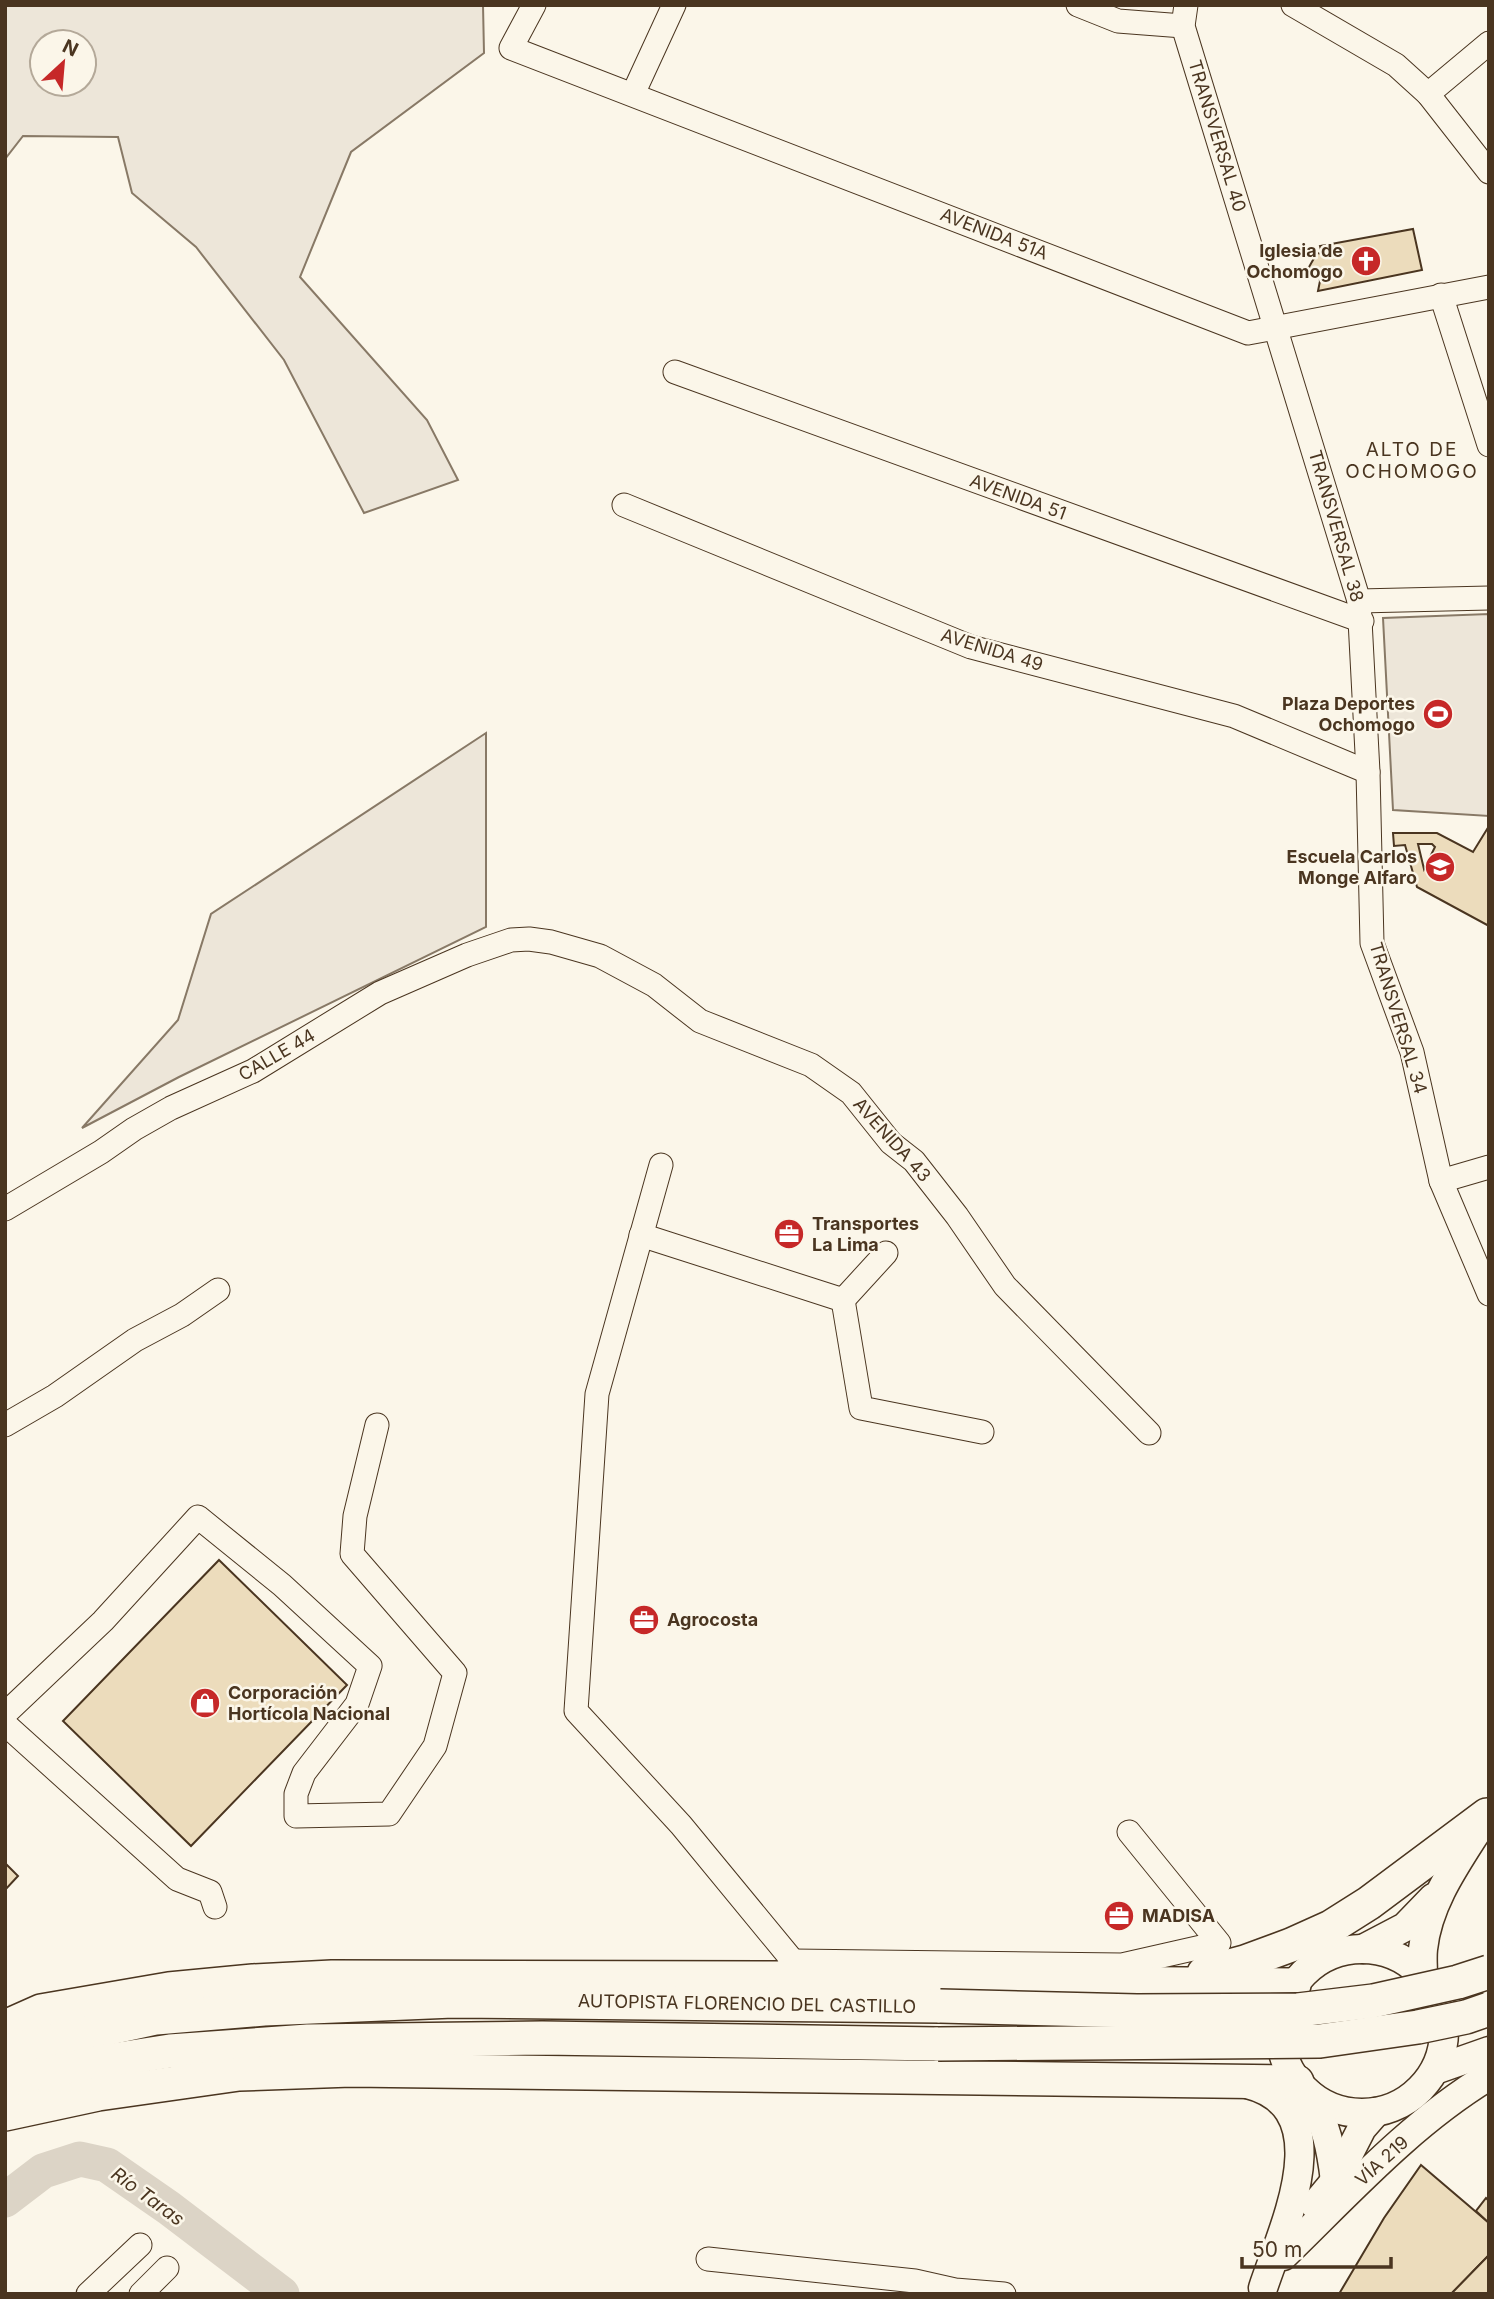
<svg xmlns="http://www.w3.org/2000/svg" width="1494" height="2299" font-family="Inter,sans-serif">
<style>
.green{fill:#ede6d9;stroke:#887966;stroke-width:2;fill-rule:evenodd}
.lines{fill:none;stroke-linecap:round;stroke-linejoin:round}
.river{stroke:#dcd4c6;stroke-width:35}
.building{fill:#ecdcbc;stroke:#4a3520;stroke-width:2;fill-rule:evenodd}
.minor-casing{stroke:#4a3520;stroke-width:25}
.major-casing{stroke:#4a3520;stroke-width:31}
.highway-casing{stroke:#4a3520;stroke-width:36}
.minor{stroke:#fbf6e9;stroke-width:23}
.major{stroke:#fbf6e9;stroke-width:28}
.highway{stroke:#fbf6e9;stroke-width:33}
.highway-bridge-casing{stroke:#4a3520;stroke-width:36;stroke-linecap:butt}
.highway-bridge{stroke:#fbf6e9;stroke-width:33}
.labels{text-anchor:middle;stroke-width:5;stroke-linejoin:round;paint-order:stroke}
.street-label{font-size:18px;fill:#4a3520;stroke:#fbf6e9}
.poi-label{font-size:18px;font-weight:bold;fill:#4a3520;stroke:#fbf6e9;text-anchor:start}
.neighbourhood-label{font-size:19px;letter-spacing:2px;fill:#4a3520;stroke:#fbf6e9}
.water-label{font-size:19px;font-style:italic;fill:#4a3520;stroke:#fbf6e9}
</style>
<rect width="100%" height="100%" fill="#fbf6e9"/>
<g class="green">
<path d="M 5,5 L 483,5 L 484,53 L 351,152 L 300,277 L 427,420 L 458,480 L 364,513 L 284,360 L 196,247 L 132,193 L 118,137 L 23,136 L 5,159 ZM 42,42 L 84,42 L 84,84 L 42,84 Z"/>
<polygon points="1489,614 1489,816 1393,810 1383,618"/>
<polygon points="486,733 486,927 179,1077 82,1128 178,1020 211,914"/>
</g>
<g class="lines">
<polyline class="river" points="5,2200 43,2171 80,2159 107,2165 169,2208 282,2294"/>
</g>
<g class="building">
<polygon points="1413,229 1422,270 1318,291 1320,281 1319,276 1309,267 1317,253 1322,254 1320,246"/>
<path d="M 1489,826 L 1489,926 L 1417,887 L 1405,845 L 1394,846 L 1393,833 L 1437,833 L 1473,852 ZM 1418,844 L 1432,844 L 1435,847 L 1424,869 Z"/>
<polygon points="219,1560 347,1685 191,1846 63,1721"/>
<polygon points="5,1863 18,1876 5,1890"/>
<polygon points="1421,2165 1489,2223 1489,2255 1451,2294 1339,2294 1384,2218"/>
<polygon points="1486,2198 1489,2201 1489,2223 1476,2211"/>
<polygon points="1489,2255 1489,2294 1451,2294"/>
</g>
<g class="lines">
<g class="minor-casing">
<g id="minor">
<polyline points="534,5 511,48 1248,333 1489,287"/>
<polyline points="1078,5 1118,21 1183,26"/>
<polyline points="1186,5 1183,26 1359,601 1368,772 1372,943 1412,1052 1441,1181 1489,1294"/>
<polyline points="1293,5 1396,65 1428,94 1489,172"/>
<polyline points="633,94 674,5"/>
<polyline points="1428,94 1489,43"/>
<polyline points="1441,295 1489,445"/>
<polyline points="675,372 1362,621"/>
<polyline points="624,505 971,647 1234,716 1368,772"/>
<polyline points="1359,601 1489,598"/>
<polyline points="661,1165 597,1394 576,1711 681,1825 793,1961 780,1978"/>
<polyline points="1441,1181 1489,1167"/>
<polyline points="5,1209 101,1152 134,1129 171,1108 253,1071 380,993 467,955 511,940 529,939 551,942 600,956 654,985 700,1021 811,1065 851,1093 891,1143 914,1161 957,1216 1005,1286 1149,1433"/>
<polyline points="641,1235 843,1300 886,1253"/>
<polyline points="843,1300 861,1408 982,1432"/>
<polyline points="5,1425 55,1396 135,1340 182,1315 218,1290"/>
<polyline points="5,1714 103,1621 198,1517 282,1585 370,1666 357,1704 304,1773 296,1794 296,1816 389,1814 435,1746 455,1673 352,1554 355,1516 377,1425"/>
<polyline points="5,1724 177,1879 210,1892 215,1907"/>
<polyline points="793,1961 1122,1965 1219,1943 1129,1832"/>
<polyline points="708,2259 915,2281 955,2290 1004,2294"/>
<polyline points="88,2294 140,2245"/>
<polyline points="141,2294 167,2268"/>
</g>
</g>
<g class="major-casing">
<g id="major">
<polyline points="1363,1949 1405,1927 1433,1898"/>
<circle cx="1362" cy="2031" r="82"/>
<path d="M 1423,1976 C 1423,1967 1422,1958 1423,1949 C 1428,1901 1459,1860 1484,1820"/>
<polyline points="1435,2070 1489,2051"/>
<path d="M 1247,2084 C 1342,2108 1283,2227 1263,2288"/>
<path d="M 1310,2095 C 1326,2125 1331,2147 1335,2181"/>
<polyline points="1315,2205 1335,2181 1362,2128 1376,2112"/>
<path d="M 1283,2256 C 1348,2193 1411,2123 1489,2076"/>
</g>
</g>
<g class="highway-casing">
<g id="highway">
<polyline points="1204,1973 1245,1962 1291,1945 1331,1927 1369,1903 1487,1815"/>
<polyline points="5,2027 41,2011 169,1989 253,1981 332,1977 780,1978 864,1981 1294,1985"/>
<polyline points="5,2051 156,2018 264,2009 453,2001 940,2006"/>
<polyline points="5,2082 100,2062 170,2051 308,2041 542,2038 938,2044"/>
<polyline points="5,2114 98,2094 239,2074 351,2070 1297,2082"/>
</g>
</g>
<use href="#minor" class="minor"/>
<use href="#major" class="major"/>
<use href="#highway" class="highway"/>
<g class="highway-bridge-casing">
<g id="highway-bridge">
<polyline points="940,2006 1137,2011 1298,2010 1373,2001 1458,1982 1489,1972"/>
<polyline points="938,2044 1320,2041 1418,2027 1466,2017 1489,2009"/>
</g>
</g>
<use href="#highway-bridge" class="highway-bridge"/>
</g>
<defs>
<g id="church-disc" transform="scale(1.575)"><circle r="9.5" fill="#c62828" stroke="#fbf6e9"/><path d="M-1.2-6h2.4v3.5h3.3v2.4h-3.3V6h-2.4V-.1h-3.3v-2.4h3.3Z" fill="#fff"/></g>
<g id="stadium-disc" transform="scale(1.575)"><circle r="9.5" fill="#c62828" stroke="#fbf6e9"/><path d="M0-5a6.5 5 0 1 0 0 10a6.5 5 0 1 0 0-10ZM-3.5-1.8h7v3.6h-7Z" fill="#fff"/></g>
<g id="school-disc" transform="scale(1.575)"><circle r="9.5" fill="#c62828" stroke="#fbf6e9"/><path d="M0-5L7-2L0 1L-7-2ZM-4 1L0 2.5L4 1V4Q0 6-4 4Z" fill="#fff"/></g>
<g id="office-disc" transform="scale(1.575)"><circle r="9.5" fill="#c62828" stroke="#fbf6e9"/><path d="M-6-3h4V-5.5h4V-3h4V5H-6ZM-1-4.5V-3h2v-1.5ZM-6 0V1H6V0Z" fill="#fff"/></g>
<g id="shop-disc" transform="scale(1.575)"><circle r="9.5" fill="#c62828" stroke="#fbf6e9"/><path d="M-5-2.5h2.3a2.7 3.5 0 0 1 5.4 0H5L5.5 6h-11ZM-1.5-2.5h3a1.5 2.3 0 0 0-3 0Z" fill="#fff"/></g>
</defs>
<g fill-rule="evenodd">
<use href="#church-disc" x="1366" y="261"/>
<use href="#stadium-disc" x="1438" y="714"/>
<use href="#school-disc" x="1440" y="867"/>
<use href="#office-disc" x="789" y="1234"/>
<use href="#office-disc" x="644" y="1620"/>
<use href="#shop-disc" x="205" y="1703"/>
<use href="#office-disc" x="1119" y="1916"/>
</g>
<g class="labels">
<g class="street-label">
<text transform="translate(1217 136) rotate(73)" y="6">TRANSVERSAL 40</text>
<text transform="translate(994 234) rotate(21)" y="6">AVENIDA 51A</text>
<text transform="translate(1018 497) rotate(20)" y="6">AVENIDA 51</text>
<text transform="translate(1336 526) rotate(74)" y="6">TRANSVERSAL 38</text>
<text transform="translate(992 650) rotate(17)" y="6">AVENIDA 49</text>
<text transform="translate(1398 1018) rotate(73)" y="6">TRANSVERSAL 34</text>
<text transform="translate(277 1055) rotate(-30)" y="6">CALLE 44</text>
<text transform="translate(892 1140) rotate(48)" y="6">AVENIDA 43</text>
<text transform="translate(747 2004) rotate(1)" y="6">AUTOPISTA FLORENCIO DEL CASTILLO</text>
<text transform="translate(1382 2161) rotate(-42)" y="6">VÍA 219</text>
</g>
<g class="poi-label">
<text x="1343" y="257" text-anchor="end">Iglesia de<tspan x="1343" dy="21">Ochomogo</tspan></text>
<text x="1415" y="710" text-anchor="end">Plaza Deportes<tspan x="1415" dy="21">Ochomogo</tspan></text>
<text x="1417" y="863" text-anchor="end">Escuela Carlos<tspan x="1417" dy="21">Monge Alfaro</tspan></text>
<text x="812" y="1230">Transportes<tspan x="812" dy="21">La Lima</tspan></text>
<text x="667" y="1626">Agrocosta</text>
<text x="228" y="1699">Corporación<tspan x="228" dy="21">Hortícola Nacional</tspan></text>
<text x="1142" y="1922">MADISA</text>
</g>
<g class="neighbourhood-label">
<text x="1412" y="456">ALTO DE<tspan x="1412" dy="22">OCHOMOGO</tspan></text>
</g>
<g class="water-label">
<text transform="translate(148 2196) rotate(36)" y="7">Río Taras</text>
</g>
</g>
<rect width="1494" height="2299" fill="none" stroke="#4a3520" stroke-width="14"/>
<g transform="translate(63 63) rotate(26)"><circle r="33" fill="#fbf6e9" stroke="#b4a999" stroke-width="2"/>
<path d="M0-5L12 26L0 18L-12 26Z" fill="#c62828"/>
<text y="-10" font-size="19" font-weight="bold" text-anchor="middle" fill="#4a3520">N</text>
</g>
<path d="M1242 2257v10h149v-10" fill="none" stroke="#4a3520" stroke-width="3.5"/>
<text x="1252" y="2257" font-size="21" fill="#4a3520" stroke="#fbf6e9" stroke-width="5" paint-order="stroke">50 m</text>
</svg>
